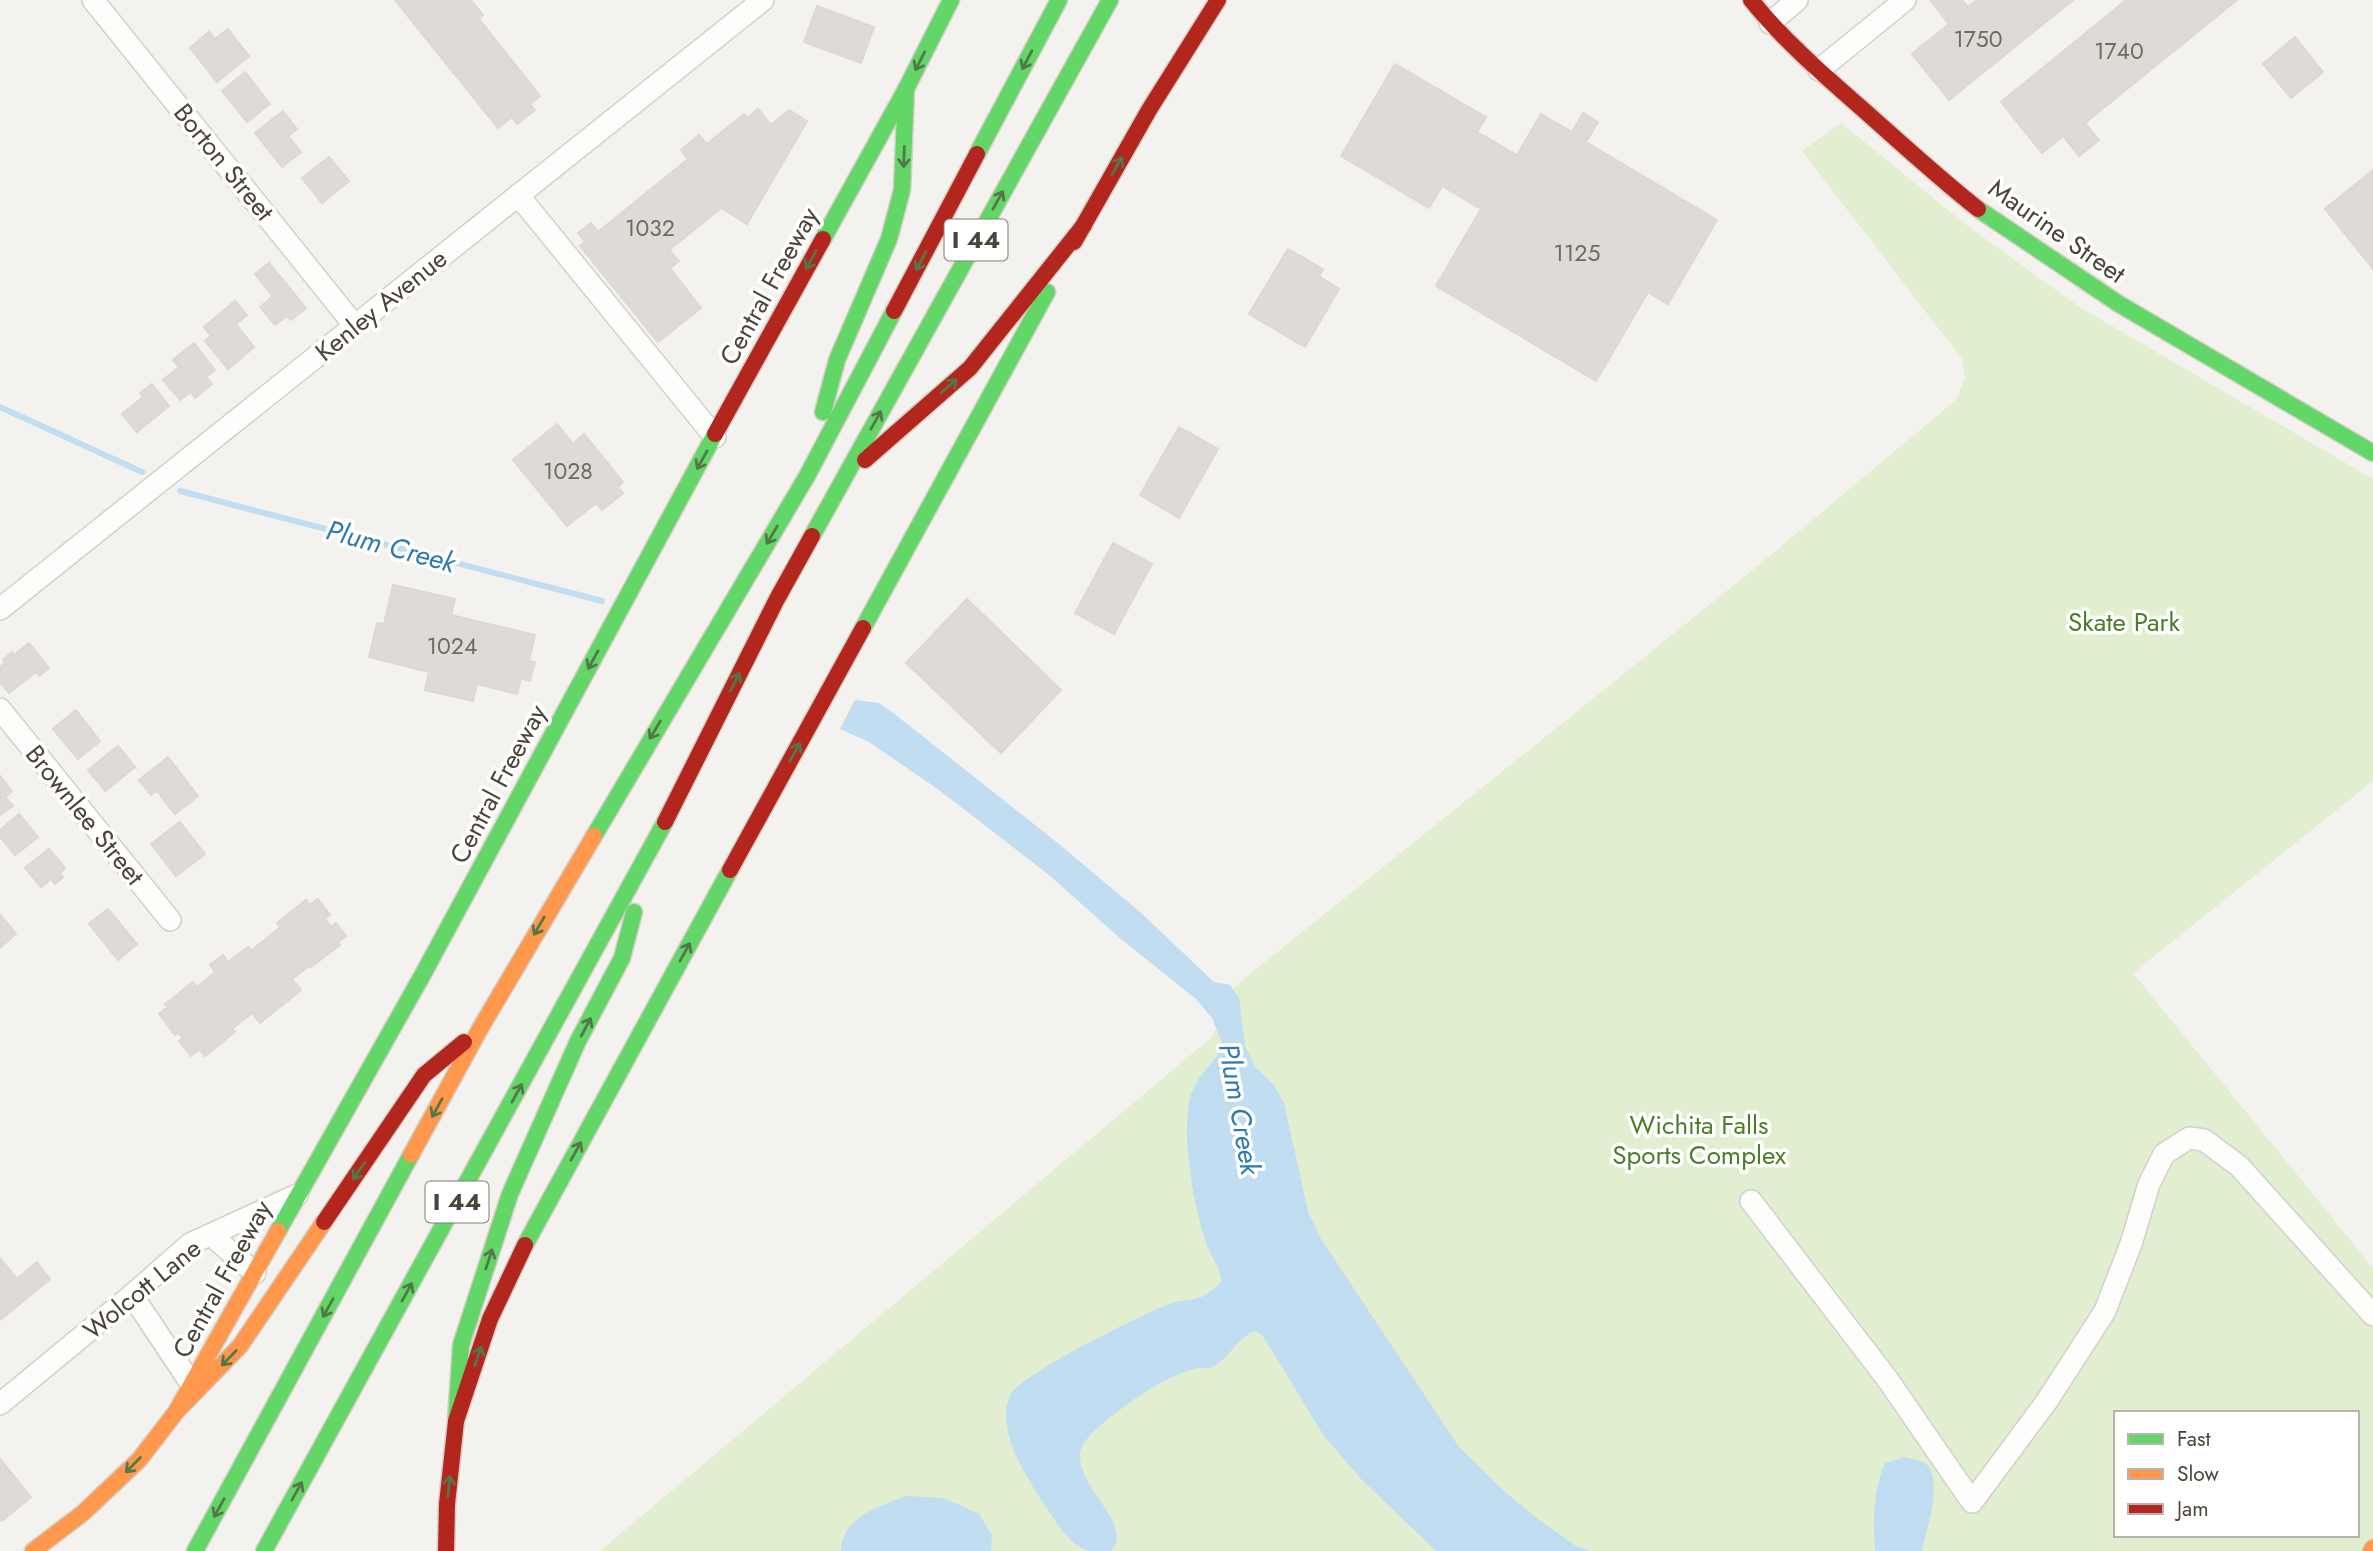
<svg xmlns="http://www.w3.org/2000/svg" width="2373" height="1551" font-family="Jost,sans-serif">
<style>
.green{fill:#e1eecf;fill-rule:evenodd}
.water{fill:#c0ddf1}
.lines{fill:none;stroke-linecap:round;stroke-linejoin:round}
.stream{stroke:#c0ddf1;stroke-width:6}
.building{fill:#dedbd6;stroke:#dcd9d4;stroke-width:2}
.street-casing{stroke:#d2d0cb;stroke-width:24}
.fast-casing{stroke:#d3cfc5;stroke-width:19}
.slow-casing{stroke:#d3cfc5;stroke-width:19}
.jam-casing{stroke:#d3cfc5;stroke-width:19}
.street{stroke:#fdfdfc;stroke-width:21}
.fast{stroke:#63d668;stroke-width:16}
.slow{stroke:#ff974d;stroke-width:16}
.jam{stroke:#b3261e;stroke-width:16}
.oneway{stroke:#537749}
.labels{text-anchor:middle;stroke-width:7;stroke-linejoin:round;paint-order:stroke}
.number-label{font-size:23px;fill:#706a61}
.shield{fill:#fff;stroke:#817c74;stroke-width:2}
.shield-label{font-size:24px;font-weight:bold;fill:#4b4439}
.street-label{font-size:26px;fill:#4b4439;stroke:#fff}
.park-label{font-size:26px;fill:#4a7f2a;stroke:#fff}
.water-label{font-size:28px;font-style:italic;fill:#2e7ab2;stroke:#fff}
</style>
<rect width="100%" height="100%" fill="#f4f2ee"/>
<path class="green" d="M 1841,123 L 1969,227 L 2078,306 L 2373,479 L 2373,781 L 2133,973 L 2373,1268 L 2373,1540 L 2364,1551 L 600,1551 L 1212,1037 L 1234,987 L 1754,569 L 1957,399 L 1965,376 L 1962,359 L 1802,151 ZM 2116,1413 L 2357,1413 L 2357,1535 L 2116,1535 Z"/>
<g class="water">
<path d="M 855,700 L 879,703 L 892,712 L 1059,844 L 1140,912 L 1214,982 L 1230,985 L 1239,998 L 1245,1046 L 1255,1067 L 1274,1085 L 1284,1103 L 1308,1212 L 1321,1239 L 1459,1447 L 1503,1490 L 1534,1516 L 1576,1546 L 1590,1551 L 1436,1551 L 1362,1480 L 1324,1436 L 1263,1336 L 1255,1331 C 1237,1337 1227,1362 1210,1368 C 1206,1369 1202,1368 1199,1368 C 1189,1370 1177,1375 1168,1379 C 1148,1388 1087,1430 1081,1449 C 1071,1483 1136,1525 1111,1551 C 1104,1551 1096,1551 1090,1551 C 1072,1548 1057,1524 1048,1510 C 1029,1480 996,1435 1009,1397 C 1016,1376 1138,1317 1164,1306 C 1190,1295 1197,1307 1221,1282 C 1221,1269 1213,1260 1208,1248 C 1194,1211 1181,1137 1190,1099 C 1195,1076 1214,1065 1223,1045 L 1212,1018 L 1196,999 L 1121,939 L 1049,875 L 939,790 L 869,742 L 840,729 Z"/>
<path d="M 1905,1457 C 1912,1459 1921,1460 1926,1464 C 1944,1479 1926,1530 1922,1551 L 1875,1551 C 1873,1521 1873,1491 1885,1463 Z"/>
<path d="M 907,1496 L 944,1498 L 979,1514 L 992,1535 L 991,1551 L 841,1551 C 842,1517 879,1506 907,1496 Z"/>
</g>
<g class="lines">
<g class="stream">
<polyline points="0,407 142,472"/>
<polyline points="180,491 602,601"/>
</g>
</g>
<g class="building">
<polygon points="395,0 471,0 483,15 479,19 540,96 530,104 535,110 517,124 512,117 498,128"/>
<polygon points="1930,0 1962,0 1968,7 1977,0 2073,0 1949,100 1912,54 1949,24"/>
<polygon points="2126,0 2237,0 2085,123 2099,140 2079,156 2063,136 2042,153 2001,102"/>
<polygon points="817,6 874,27 861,63 804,42"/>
<polygon points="228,29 249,56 217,82 190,48 209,32 215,39"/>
<polygon points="2295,37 2323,72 2291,98 2263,64"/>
<polygon points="1395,64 1486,117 1477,132 1517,155 1541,114 1572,132 1583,113 1598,122 1586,142 1717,220 1668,304 1648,292 1596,381 1436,286 1481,209 1442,186 1429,208 1341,156"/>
<polygon points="245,72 270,104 247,122 222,91"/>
<polygon points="758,109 771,125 789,110 807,121 747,224 721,208 669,250 679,261 670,268 701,308 658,342 580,246 585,242 578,233 591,223 598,232 688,159 681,150 699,135 707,144 744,114 747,118"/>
<polygon points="283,111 297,129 288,136 301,152 282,167 255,133"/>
<polygon points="329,157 349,181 322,203 302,178"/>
<polygon points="2373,170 2373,269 2325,209"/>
<polygon points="1288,249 1323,269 1319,276 1339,289 1305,347 1249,314"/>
<polygon points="269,263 306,308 291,320 287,316 275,325 260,307 273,296 255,274"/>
<polygon points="235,301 247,315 236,324 254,347 228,369 205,341 211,336 204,327"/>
<polygon points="194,343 215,370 206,377 212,384 195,398 191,392 180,400 163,380 179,367 173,360"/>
<polygon points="152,384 169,406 137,432 122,414 143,397 140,393"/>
<polygon points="557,424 573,444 584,434 623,482 618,487 623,493 602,510 596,503 567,526 513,460"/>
<polygon points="1179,427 1218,449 1179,518 1140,495"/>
<polygon points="1113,543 1152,564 1114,634 1075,613"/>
<polygon points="393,585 455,599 451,615 535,635 529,661 535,662 530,681 521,678 517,694 477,684 473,701 425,690 429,672 369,657 377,623 384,624"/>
<polygon points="967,599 1061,690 1001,753 906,663"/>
<polygon points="29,643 49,668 39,676 36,672 9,693 0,682 0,667 5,663 3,660 12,652 14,655"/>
<polygon points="76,710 100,741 78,759 53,729"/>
<polygon points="118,746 135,767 105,791 88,770"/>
<polygon points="168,757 198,796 175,814 157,791 151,795 139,780"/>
<polygon points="1,777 12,791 5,797 13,806 0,815"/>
<polygon points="19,814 38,837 15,855 0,837 0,830"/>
<polygon points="180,822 205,854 176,876 151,844"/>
<polygon points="49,849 65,868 60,873 63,877 55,884 51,879 41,887 25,868"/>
<polygon points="318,899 330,915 325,919 331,927 336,923 346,936 338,942 340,945 311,967 310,965 292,979 301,990 260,1023 252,1013 232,1029 235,1032 205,1056 199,1049 191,1056 179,1041 183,1038 178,1032 175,1035 159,1014 168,1007 165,1004 193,982 197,987 215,972 210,965 223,955 228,962 248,947 251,951 280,927 277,923 306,900 310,905"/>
<polygon points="108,909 137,944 118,960 89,924"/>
<polygon points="0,914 16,934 0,948"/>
<polygon points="0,1258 17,1279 37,1262 50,1279 0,1320"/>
<polygon points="0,1459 31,1497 2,1521 0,1519"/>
</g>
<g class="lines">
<g class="street-casing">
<g id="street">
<polyline points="93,0 355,326"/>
<polyline points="1770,23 1797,0"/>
<polyline points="1819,70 1905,0"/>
<polyline points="518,195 715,437"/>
<polyline points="0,609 763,0"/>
<polyline points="0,709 170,920"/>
<polyline points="1751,1201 1888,1380 1972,1502 2047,1401 2105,1311 2131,1244 2149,1184 2164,1154 2189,1138 2204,1140 2239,1166 2373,1315"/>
<polyline points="211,1235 255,1273"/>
<polyline points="132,1295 192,1385"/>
<polyline points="0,1404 132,1295 190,1244 297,1195"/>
</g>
</g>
<g class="fast-casing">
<g id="fast">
<polyline points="977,154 1059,0"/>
<polyline points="1978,209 2119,304 2373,453"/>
<polyline points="823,239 906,89 951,0"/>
<polyline points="823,412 837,360 889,239 902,190 906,89"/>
<polyline points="812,536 1110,0"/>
<polyline points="863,628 1047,292"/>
<polyline points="594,836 807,476 894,311"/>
<polyline points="278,1231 422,976 715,434"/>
<polyline points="525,1245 730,870"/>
<polyline points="456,1421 461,1345 510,1194 578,1041 622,958 634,912"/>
<polyline points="195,1551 411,1155"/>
<polyline points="264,1551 665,822"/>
</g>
</g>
<g class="slow-casing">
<g id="slow">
<polyline points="411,1155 481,1027 594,836"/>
<polyline points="176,1412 240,1346 324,1222"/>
<polyline points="33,1551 83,1513 139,1460 176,1412 278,1231"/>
<polyline points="2371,1551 2373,1548"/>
</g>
</g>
<g class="jam-casing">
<g id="jam">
<path d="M 1751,0 C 1785,42 1827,78 1867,113 C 1904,146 1940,179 1978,209"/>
<polyline points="1074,242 1149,110 1218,0"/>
<polyline points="894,311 977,154"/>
<polyline points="715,434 823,239"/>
<polyline points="865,460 970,368 1084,225"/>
<polyline points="665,822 777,599 812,536"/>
<polyline points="730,870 863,628"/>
<polyline points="324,1222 424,1075 464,1042"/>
<polyline points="446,1551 447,1504 456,1421 490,1319 525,1245"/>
</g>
</g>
<use href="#street" class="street"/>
<use href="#fast" class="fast"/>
<use href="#slow" class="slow"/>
<use href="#jam" class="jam"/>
</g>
<defs><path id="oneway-shaft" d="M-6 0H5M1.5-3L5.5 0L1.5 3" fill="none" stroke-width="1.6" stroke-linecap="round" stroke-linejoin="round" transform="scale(1.75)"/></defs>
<g class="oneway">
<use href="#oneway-shaft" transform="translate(1027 60) rotate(118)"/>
<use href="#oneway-shaft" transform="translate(920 61) rotate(117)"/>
<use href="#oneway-shaft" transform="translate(904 157) rotate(92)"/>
<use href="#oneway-shaft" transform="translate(1117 166) rotate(-60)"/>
<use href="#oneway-shaft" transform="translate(998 200) rotate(-61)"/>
<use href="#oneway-shaft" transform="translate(811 260) rotate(119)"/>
<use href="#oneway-shaft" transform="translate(921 261) rotate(118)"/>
<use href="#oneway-shaft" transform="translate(949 386) rotate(-41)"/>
<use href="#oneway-shaft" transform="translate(876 420) rotate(-61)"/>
<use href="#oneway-shaft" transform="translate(702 460) rotate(119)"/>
<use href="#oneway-shaft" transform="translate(772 535) rotate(121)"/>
<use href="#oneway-shaft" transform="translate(593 660) rotate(119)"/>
<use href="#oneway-shaft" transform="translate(735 682) rotate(-63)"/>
<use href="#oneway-shaft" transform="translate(655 730) rotate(121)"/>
<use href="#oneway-shaft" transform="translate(795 752) rotate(-61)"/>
<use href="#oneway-shaft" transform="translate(539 926) rotate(120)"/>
<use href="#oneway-shaft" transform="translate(685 952) rotate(-61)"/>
<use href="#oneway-shaft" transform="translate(586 1027) rotate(-62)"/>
<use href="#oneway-shaft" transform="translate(517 1093) rotate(-61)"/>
<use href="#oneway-shaft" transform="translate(437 1108) rotate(119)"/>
<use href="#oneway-shaft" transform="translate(576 1151) rotate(-61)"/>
<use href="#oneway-shaft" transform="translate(359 1171) rotate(124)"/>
<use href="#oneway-shaft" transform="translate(489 1259) rotate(-72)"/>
<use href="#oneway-shaft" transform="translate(407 1292) rotate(-61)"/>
<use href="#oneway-shaft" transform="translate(328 1308) rotate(119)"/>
<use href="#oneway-shaft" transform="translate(478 1356) rotate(-71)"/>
<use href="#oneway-shaft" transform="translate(229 1358) rotate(134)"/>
<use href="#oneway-shaft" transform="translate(133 1465) rotate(135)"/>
<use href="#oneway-shaft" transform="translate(449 1486) rotate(-84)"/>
<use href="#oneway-shaft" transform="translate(297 1491) rotate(-61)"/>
<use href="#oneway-shaft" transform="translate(219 1508) rotate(119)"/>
</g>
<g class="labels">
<g class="number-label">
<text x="1978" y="47">1750</text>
<text x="2119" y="59">1740</text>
<text x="650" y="236">1032</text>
<text x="1577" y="261">1125</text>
<text x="568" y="479">1028</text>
<text x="452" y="654">1024</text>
</g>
<g class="shield">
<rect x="944.5" y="219.5" width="63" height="41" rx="5"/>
<rect x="425.5" y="1181.5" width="63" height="41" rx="5"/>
</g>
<g class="shield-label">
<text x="976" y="248">I 44</text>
<text x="457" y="1210">I 44</text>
</g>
<g class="street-label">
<text transform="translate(224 162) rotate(51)" y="9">Borton Street</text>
<text transform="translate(2057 231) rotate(35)" y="9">Maurine Street</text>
<text transform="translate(769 286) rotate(-61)" y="9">Central Freeway</text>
<text transform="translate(381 305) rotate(-39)" y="9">Kenley Avenue</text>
<text transform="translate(498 784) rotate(-62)" y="9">Central Freeway</text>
<text transform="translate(85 815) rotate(51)" y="9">Brownlee Street</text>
<text transform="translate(222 1279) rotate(-61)" y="9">Central Freeway</text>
<text transform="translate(142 1289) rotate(-39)" y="9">Wolcott Lane</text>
</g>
<g class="park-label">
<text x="2124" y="631">Skate Park</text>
<text x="1699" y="1134">Wichita Falls<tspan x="1699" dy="30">Sports Complex</tspan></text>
</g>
<g class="water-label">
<text transform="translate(391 546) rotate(15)" y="10">Plum Creek</text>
<text transform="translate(1240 1109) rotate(80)" y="10">Plum Creek</text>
</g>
</g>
<rect x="2114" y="1411" width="245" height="126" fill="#ffffff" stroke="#b7b4b0" stroke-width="2"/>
<rect x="2128" y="1434" width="35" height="10" fill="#63d668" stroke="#b7b4b0" stroke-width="2"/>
<text x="2177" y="1446" font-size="21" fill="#4b4439">Fast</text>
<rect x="2128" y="1469" width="35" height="10" fill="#ff974d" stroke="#b7b4b0" stroke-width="2"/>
<text x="2177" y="1481" font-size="21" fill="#4b4439">Slow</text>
<rect x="2128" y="1504" width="35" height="10" fill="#b3261e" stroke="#b7b4b0" stroke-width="2"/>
<text x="2177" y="1516" font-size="21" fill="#4b4439">Jam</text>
</svg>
